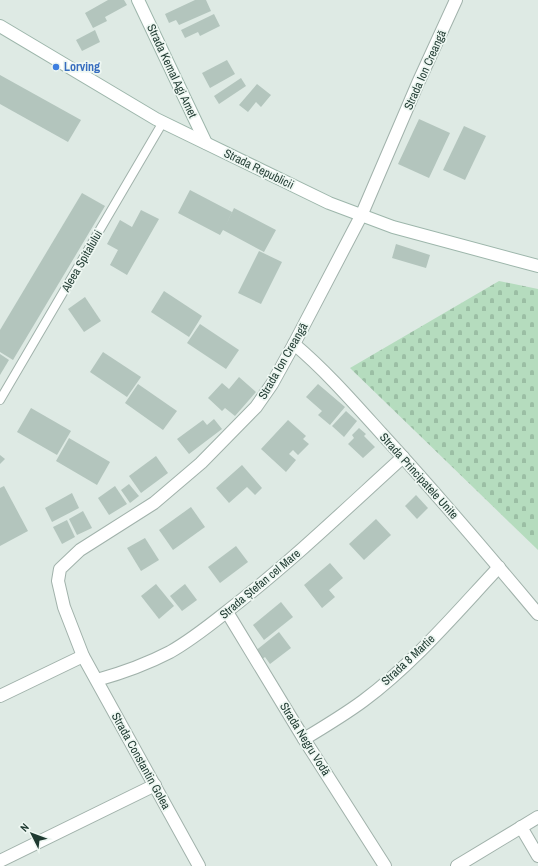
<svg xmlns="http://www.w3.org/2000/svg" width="538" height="866" font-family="'Archivo Narrow',sans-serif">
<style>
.cemetery{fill:url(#cemetery-stones)}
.building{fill:#b3c5bd}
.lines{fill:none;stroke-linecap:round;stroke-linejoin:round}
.lane-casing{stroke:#a1b2ab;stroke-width:10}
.street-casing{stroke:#a1b2ab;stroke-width:14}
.secondary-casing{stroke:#9db6ab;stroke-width:14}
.lane{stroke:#fff;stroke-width:8}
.street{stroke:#fff;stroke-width:12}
.secondary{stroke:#fff;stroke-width:12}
.shop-dot{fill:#3f7fe0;stroke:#eef7f2;stroke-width:1.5}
.labels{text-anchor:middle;stroke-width:3.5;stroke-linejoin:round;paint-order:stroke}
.shop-label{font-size:12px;font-weight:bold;fill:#366cbe;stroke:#eef7f2;text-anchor:start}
.street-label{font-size:12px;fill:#1f3a31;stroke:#eef7f2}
</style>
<defs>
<pattern id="cemetery-stones" width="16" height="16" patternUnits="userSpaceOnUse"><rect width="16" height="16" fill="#b5dcbe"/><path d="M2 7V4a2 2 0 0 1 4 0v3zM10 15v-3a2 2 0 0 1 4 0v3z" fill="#9bbea4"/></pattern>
</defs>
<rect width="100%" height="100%" fill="#deeae4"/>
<polygon class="cemetery" points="499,281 538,289 538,550 350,368"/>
<g class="building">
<polygon points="108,0 124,0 127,5 105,17 107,21 93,28 85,13"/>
<polygon points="195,0 206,0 211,11 179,25 176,20 169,23 165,14"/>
<polygon points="214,14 220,26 200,36 198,32 185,38 181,30"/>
<polygon points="95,30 100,42 82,51 76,40"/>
<polygon points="227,60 235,74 210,88 202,73"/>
<polygon points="0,75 81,120 68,142 0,104"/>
<polygon points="241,78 246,86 219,104 214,96"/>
<polygon points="257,84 271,95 261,107 256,102 248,112 239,105"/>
<polygon points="419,119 450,133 429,178 398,164"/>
<polygon points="464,126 486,136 465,180 443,170"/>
<polygon points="190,190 232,212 225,227 234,208 276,230 264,252 223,230 220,235 178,213"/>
<polygon points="82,193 105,206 13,360 0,352 0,330"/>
<polygon points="141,210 159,219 127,275 110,265 118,250 107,244 120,220 132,227"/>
<polygon points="396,244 430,255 426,268 392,258"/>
<polygon points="259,251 282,262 261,304 238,293"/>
<polygon points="164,291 202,316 189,337 151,312"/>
<polygon points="85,297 101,321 84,332 68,309"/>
<polygon points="200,324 239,350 226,369 187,343"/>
<polygon points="103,352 141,377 127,397 90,372"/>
<polygon points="0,354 9,360 0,375"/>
<polygon points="239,377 256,392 235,416 225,408 222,411 208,398 222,383 229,389"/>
<polygon points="138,384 177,411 163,430 125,403"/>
<polygon points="318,384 345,407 330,425 318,415 322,411 306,397"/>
<polygon points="31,408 71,431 57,455 17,432"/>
<polygon points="346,411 357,421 344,437 332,426"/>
<polygon points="214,419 222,429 189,454 177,439 203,420 207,425"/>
<polygon points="288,420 306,436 303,439 309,444 298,455 293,450 289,454 296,460 286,472 261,449"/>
<polygon points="359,428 366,434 364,436 375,447 363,458 348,444 354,438 352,435"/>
<polygon points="69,438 110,462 97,485 56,461"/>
<polygon points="0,455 5,459 0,464"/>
<polygon points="156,456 168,473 141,493 129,476"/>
<polygon points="242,465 262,488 255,495 247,487 229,503 216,488"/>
<polygon points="129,484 139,496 130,503 121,490"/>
<polygon points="4,486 28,531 0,546 0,488"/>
<polygon points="115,486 127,504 109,515 98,498"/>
<polygon points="72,493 79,508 52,522 45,508"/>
<polygon points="416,495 428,508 417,519 405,506"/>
<polygon points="191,507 205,527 173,550 159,530"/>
<polygon points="83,511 92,528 77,535 69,519"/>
<polygon points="376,519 391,535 364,560 349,544"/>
<polygon points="67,520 75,537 62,544 53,527"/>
<polygon points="145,538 159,560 141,571 127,548"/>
<polygon points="236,546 248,562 220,583 208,567"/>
<polygon points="330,563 343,578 329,590 335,597 322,608 304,585"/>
<polygon points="156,584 174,606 159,619 141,596"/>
<polygon points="185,584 197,600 182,611 170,596"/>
<polygon points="281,602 293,617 264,640 253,625"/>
<polygon points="279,632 291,648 270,664 265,657 261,660 254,652"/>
</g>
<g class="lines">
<g class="lane-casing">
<polyline id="lane" points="0,400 163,122"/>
</g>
<g class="street-casing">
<g id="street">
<path d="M 294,344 C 326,371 353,402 381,433 C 435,492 487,553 538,614"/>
<polyline points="227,612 304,739 385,866"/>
<path d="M 97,680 C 122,673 147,664 170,652 C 195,638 217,619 239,602 C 296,557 349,506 403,457"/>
<polyline points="0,696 83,656"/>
<path d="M 304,739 C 324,727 344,715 363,701 C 414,663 456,613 499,567"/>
<polyline points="521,827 538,856"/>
<polyline points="0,861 155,785"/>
<polyline points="199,866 83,656 64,607 58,581 60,569 80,550 154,503 201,463 256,407 272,384 294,344 361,216 418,83 456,0"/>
<polyline points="457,866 538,817"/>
</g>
</g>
<g class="secondary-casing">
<g id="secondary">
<polyline points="138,0 206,143"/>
<polyline points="0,26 156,119 329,203 393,227 538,266"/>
</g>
</g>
<use href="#lane" class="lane"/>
<use href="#street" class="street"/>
<use href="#secondary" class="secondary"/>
</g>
<circle class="shop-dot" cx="56" cy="67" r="4"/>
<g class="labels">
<g class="shop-label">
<text x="64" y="71">Lorving</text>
</g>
<g class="street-label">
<text transform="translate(425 70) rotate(-66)" y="4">Strada Ion Creangă</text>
<text transform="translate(172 71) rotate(65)" y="4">Strada Kemal Agi Amet</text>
<text transform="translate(259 169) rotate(26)" y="4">Strada Republicii</text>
<text transform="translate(82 261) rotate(-60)" y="4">Aleea Spitalului</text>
<text transform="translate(283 361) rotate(-60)" y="4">Strada Ion Creangă</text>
<text transform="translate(419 476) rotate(48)" y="4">Strada Principatele Unite</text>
<text transform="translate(260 584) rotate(-40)" y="4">Strada Ștefan cel Mare</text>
<text transform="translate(408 660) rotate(-43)" y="4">Strada 8 Martie</text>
<text transform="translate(305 739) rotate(58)" y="4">Strada Negru Vodă</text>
<text transform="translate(141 761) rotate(61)" y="4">Strada Constantin Golea</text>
</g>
</g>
<g transform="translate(32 834) rotate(312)" stroke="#eef7f2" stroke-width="3" paint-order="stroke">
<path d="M0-3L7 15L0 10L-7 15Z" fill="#1f3a31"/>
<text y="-6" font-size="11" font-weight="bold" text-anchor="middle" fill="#1f3a31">N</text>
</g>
</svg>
